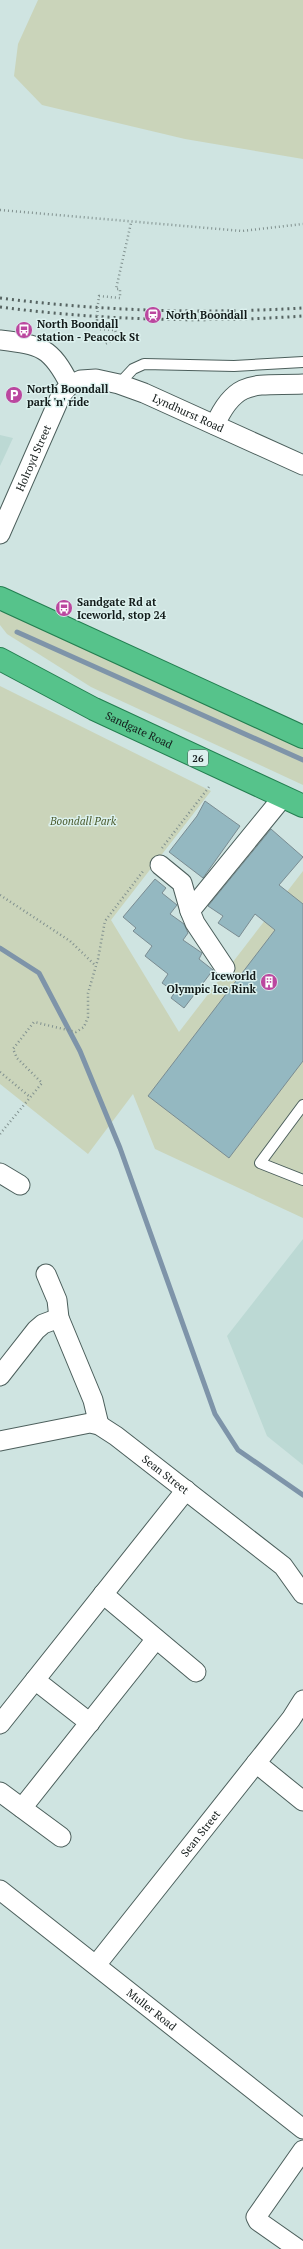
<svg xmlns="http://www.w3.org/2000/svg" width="303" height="2249" font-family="'PT Serif',serif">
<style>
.built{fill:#bcd9d4}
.green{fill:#cad4ba}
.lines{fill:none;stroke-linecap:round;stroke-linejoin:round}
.stream{stroke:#7e94a9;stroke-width:5}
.building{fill:#94b8c1;stroke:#7a8c92}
.service-casing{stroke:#4c5f5c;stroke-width:12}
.minor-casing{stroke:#4c5f5c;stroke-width:21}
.trunk-casing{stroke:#237e50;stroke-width:24}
.path{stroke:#81918f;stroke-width:2.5;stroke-dasharray:1 3;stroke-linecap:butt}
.service{stroke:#fff;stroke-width:10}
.minor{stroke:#fff;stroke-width:19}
.trunk{stroke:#56c38b;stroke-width:22}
.rail{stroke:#576462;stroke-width:3;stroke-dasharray:2 4;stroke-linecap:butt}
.path-bridge{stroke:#81918f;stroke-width:2.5;stroke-dasharray:1 3;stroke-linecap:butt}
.labels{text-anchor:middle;stroke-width:3;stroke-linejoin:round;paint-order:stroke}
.shield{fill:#dcf1ee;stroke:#4f5a59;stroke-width:1}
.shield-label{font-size:10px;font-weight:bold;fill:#121a19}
.poi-label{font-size:11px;font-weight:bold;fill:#121a19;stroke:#dcf1ee;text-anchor:start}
.street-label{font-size:11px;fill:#121a19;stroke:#dcf1ee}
.park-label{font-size:11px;font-style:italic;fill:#4b5b2e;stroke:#dcf1ee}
</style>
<rect width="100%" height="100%" fill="#cfe4e1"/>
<g class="built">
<polygon points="0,435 13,438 0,466"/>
<polygon points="303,1239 303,1465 267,1436 227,1336"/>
</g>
<g class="green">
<polygon points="38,0 303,0 303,159 185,139 42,105 14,76 18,44"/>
<polygon points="0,612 19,613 303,742 303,785 91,687 7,634 0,625"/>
<polygon points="0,686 211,791 111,920 179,1032 303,871 303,1218 155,1149 133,1094 88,1154 0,1084"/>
</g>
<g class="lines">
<g class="stream">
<polyline points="17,632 303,760"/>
<polyline points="0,948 39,973 80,1051 120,1148 215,1414 238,1450 303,1495"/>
</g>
</g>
<g class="building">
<polygon points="205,801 240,826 203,878 169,852 197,816"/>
<polygon points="271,829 303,857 279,885 303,904 303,1061 229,1158 148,1096 275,930 255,914 239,937 218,923 223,916 208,906"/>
<polygon points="155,879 166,888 162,893 177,905 170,914 184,924 188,933 183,940 202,953 199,959 213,970 184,1008 171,998 175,992 162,983 168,974 145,956 152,946 133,931 136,928 123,917"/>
</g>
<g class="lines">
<g class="service-casing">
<g id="service">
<polyline points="119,384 133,369 144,364 234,366 303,362"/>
<polyline points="303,1105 260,1163 303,1180"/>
</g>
</g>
<g class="minor-casing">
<g id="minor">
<path d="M 0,340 C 41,345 51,347 70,385"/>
<path d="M 215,425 C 236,377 257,386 303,384"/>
<path id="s1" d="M 0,534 L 61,395 L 70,385 L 81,380 L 96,379 L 119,384 L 144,393 L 303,465"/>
<polyline points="160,865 182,883 190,911"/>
<polyline points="225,968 195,923 190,911 283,797"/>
<polyline points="0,1173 20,1185"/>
<polyline points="46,1274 57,1300 59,1318 93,1400 99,1425"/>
<polyline points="0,1376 36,1330 43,1324 59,1318"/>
<path id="s2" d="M 0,1441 L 90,1423 L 99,1425 L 116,1436 L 283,1566 L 303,1594"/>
<polyline points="103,1594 196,1672"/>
<polyline points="35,1680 90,1723"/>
<polyline points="0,1724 186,1490"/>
<polyline points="256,1763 303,1801"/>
<polyline points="0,1792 61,1837"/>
<polyline points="22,1808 156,1639"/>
<path id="s3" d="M 0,1890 L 303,2129"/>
<path id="s4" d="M 96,1965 L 291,1719 L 303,1700"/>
<polyline points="298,2249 258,2221 256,2217 303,2150"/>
</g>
</g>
<g class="trunk-casing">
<g id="trunk">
<polyline points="0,598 303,737"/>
<path id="s5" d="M 0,659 L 94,709 L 303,806"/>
</g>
</g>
<g class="path">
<polyline points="0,210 242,231 303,224"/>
<polyline points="98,304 99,296 120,298 120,289 116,289 131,223"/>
<polyline points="97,320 97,329 115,330 118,338 105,344"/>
<polyline points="162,848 209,787"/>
<polyline points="0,895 70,941 96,966"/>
<polyline points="0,1072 30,1097"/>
<polyline points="0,1134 42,1083 17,1058 13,1049 34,1022 76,1032 84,1027 88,1017 88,993 98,959 105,921 144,870"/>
</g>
<use href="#service" class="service"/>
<use href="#minor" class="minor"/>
<use href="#trunk" class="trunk"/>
<g class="rail">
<path d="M 0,298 C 101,311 201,314 303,308"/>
<path d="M 0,307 C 100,320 202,323 303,316"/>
</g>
<polyline class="path-bridge" points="97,320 98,304"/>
</g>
<defs>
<g id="station-disc" transform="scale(0.9)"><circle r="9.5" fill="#bb479f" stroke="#dcf1ee"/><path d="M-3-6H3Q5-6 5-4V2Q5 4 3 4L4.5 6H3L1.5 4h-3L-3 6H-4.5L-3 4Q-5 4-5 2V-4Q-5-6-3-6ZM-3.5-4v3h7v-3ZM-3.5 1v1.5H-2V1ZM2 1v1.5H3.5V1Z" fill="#fff"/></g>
<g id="bus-disc" transform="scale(0.9)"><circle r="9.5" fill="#bb479f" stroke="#dcf1ee"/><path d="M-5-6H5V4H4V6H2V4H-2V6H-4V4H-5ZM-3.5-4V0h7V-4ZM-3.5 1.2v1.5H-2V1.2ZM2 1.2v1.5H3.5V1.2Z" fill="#fff"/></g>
<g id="parking-disc" transform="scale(0.9)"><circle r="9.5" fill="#bb479f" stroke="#dcf1ee"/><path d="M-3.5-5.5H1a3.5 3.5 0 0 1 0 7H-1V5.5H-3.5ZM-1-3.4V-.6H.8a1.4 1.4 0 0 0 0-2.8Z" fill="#fff"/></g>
<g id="building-disc" transform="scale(0.9)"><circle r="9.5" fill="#bb479f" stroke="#dcf1ee"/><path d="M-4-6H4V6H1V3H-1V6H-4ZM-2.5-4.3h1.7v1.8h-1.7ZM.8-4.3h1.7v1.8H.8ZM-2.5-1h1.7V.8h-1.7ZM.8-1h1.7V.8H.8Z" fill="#fff"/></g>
</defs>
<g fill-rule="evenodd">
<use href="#station-disc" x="153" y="315"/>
<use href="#bus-disc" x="24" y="330"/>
<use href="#parking-disc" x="14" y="395"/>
<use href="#bus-disc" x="64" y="608"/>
<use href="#building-disc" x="269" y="982"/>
</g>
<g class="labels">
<rect class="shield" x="188" y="750" width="20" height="16" rx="3"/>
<g class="shield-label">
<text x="198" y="762">26</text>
</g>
<g class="poi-label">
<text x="166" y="319">North Boondall</text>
<text x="37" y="328">North Boondall<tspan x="37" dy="13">station - Peacock St</tspan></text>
<text x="27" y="393">North Boondall<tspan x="27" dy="13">park 'n' ride</tspan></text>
<text x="77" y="606">Sandgate Rd at<tspan x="77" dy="13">Iceworld, stop 24</tspan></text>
<text x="256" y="980" text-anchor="end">Iceworld<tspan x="256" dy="13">Olympic Ice Rink</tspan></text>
</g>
<g class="street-label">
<text dy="4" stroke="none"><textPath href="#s1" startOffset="291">Lyndhurst Road</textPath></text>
<text dy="4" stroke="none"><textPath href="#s1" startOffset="83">Holroyd Street</textPath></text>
<text dy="4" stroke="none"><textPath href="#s5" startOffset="156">Sandgate Road</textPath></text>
<text dy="4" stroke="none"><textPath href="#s2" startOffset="184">Sean Street</textPath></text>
<text dy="4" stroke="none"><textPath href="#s4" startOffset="168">Sean Street</textPath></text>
<text dy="4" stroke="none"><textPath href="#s3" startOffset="193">Muller Road</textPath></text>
</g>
<g class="park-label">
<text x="83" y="825">Boondall Park</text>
</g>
</g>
</svg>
